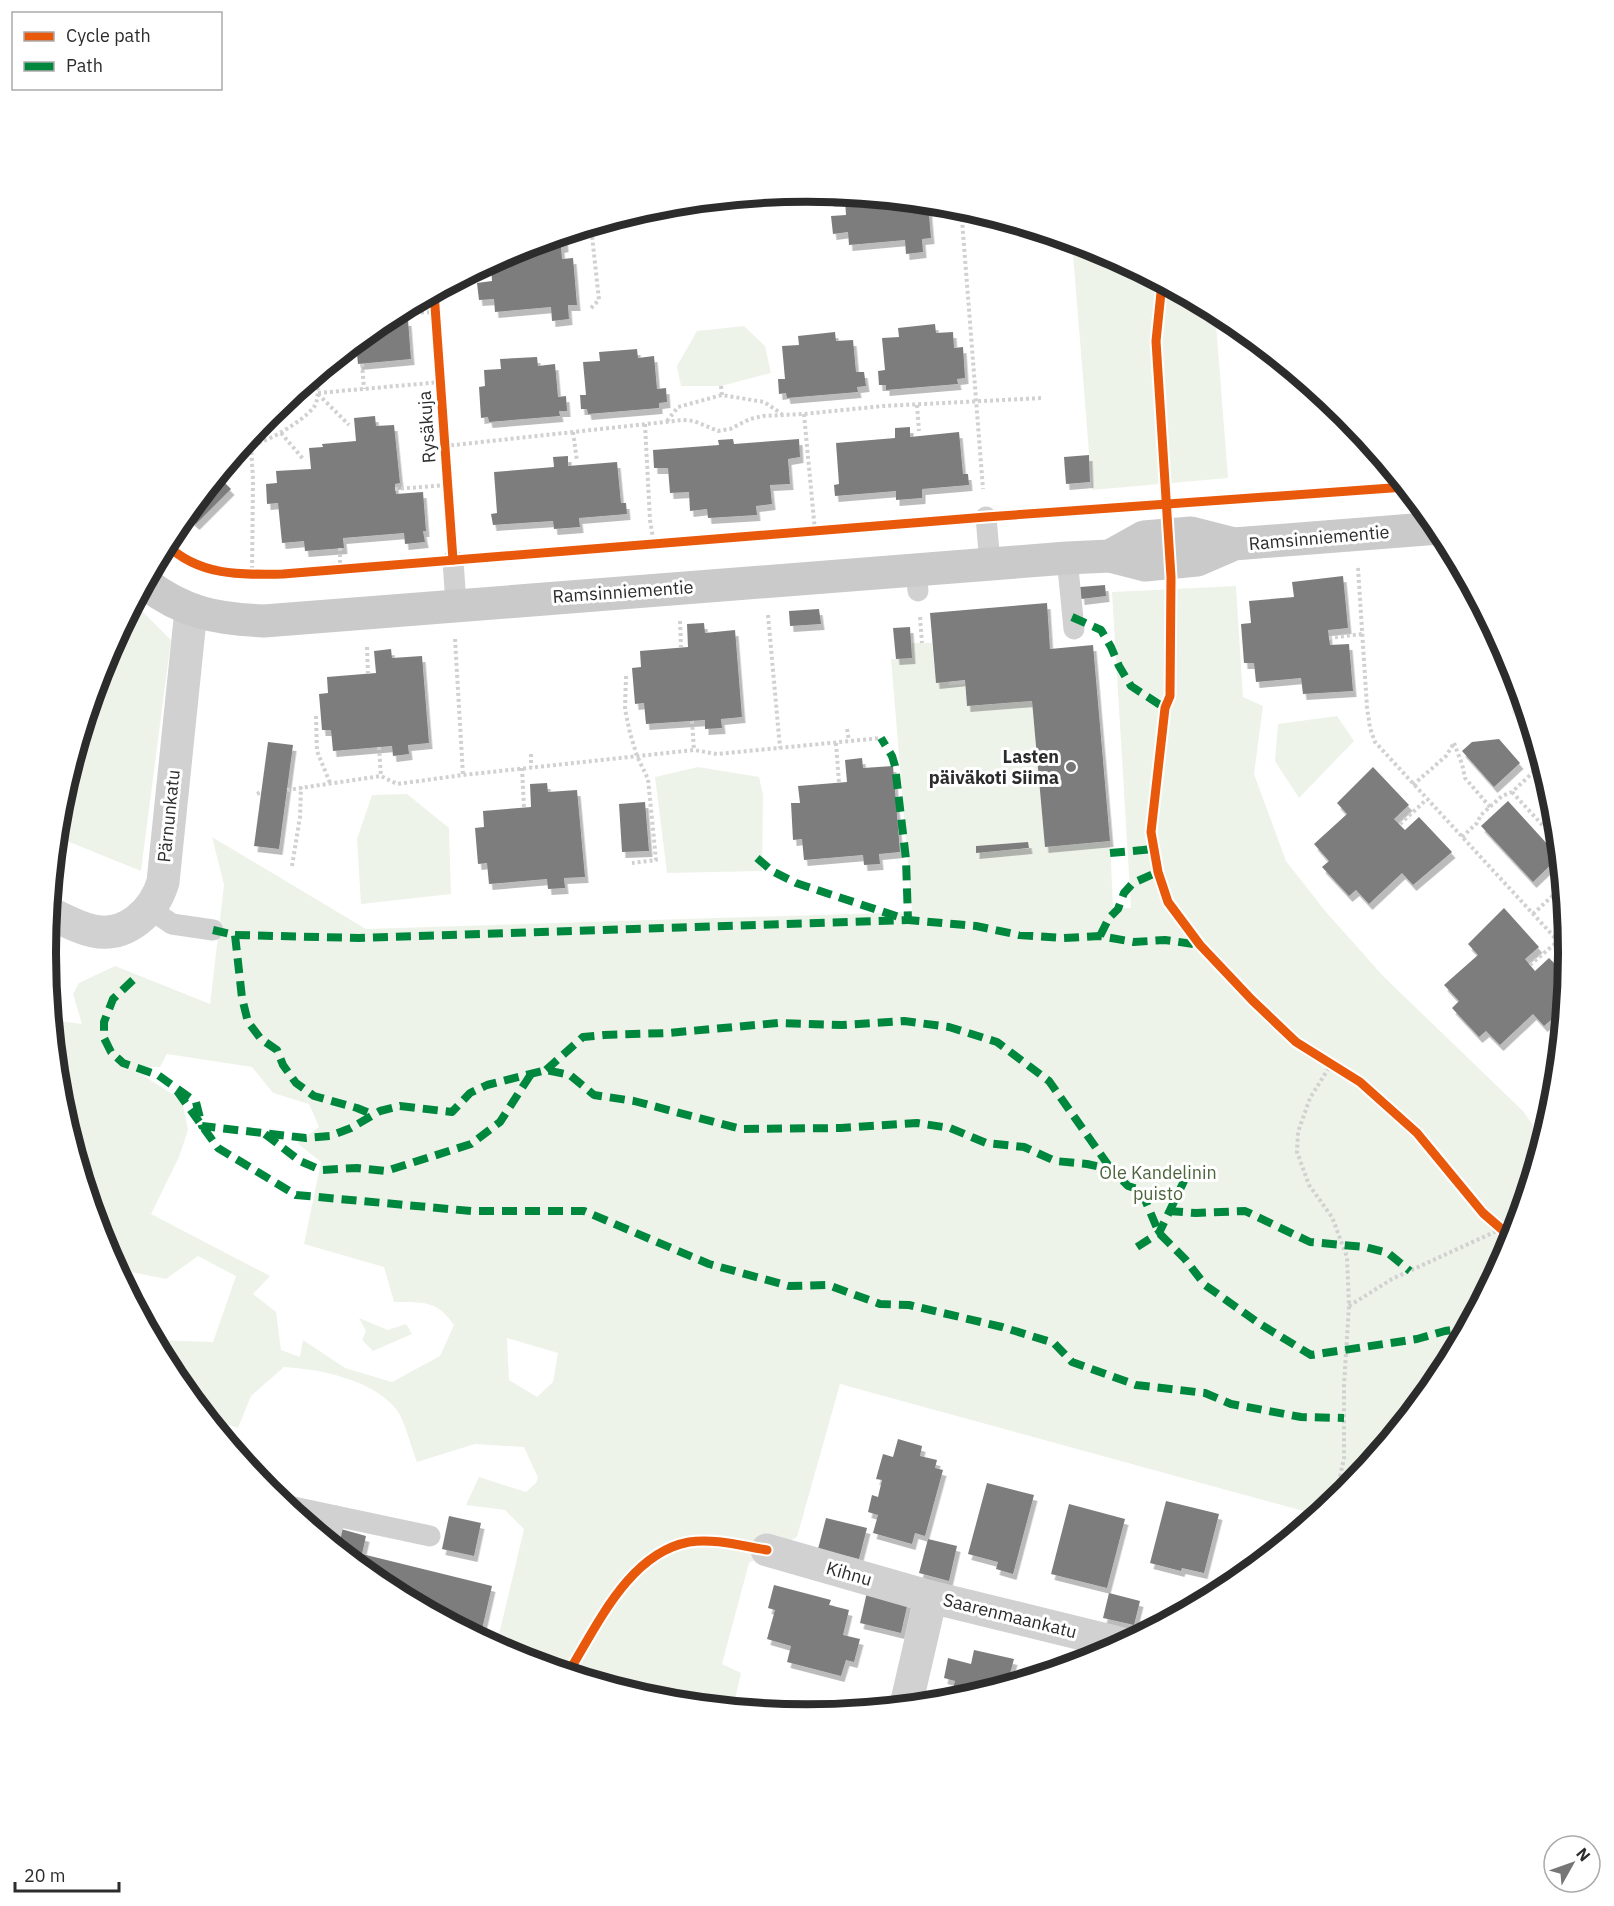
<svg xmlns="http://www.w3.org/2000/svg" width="1614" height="1906" font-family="'IBM Plex Sans',sans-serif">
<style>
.green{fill:#eef3ea;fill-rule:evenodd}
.building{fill:#7d7d7d;filter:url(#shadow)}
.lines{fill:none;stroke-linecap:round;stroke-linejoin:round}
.path{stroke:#d1d1d1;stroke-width:4;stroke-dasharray:3 3;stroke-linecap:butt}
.lane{stroke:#d1d1d1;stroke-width:21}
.street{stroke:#d1d1d1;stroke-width:33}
.secondary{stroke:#cacaca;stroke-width:33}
.quiet{stroke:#00873e;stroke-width:8;stroke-dasharray:15 8;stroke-linecap:butt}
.cycleway-casing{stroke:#fff;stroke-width:13}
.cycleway{stroke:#e8590c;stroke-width:9}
.poi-dot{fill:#767676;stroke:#fff;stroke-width:2}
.labels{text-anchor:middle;stroke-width:6;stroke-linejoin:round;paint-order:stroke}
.street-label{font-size:18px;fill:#2c2c2c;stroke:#fff}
.poi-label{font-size:18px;font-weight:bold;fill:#2c2c2c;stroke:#fff;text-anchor:end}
.park-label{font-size:18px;fill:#4c653b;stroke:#fff}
.rim{fill:none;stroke:#2c2c2c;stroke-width:8}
</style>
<defs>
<filter id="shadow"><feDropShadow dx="3.5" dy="6" stdDeviation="0" flood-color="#0004"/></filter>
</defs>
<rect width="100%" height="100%" fill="#fff"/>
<g class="green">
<polygon points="1072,241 1099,249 1215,311 1228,478 1092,490"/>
<polygon points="744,326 765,346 771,373 721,386 681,386 677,366 697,331"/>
<path d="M 1236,586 L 1243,697 L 1263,706 L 1254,774 L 1286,861 L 1326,912 L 1384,977 L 1523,1111 L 1543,1139 L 1511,1245 L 1440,1377 L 1346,1492 L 1318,1515 L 840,1384 L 797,1537 L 749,1563 L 722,1664 L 741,1673 L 733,1708 L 658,1700 L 515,1657 L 496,1647 L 524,1529 L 505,1510 L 466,1505 L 479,1477 L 526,1492 L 536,1483 L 538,1478 L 524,1447 L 475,1444 L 417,1462 C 412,1450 404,1418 396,1409 C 373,1380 320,1369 284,1367 L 251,1396 L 238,1428 C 203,1415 194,1415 189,1375 L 173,1375 L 154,1340 L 213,1342 L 236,1276 L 198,1256 L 166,1279 L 116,1269 L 103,1244 L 60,1101 L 52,1020 L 82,1024 L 73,994 L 79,983 L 115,966 L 210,1004 L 224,885 L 212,837 L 366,929 L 912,912 L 891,659 L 896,659 L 911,643 L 932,643 L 936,682 L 948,682 L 949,685 L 965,684 L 967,706 L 1032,701 L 1045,846 L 1110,841 L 1113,908 L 1131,908 L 1112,592 ZM 1028,842 L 1028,848 L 976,852 L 976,846 ZM 167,1054 L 252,1067 L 273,1093 L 309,1104 L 319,1127 L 297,1143 L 321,1162 L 304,1244 L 384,1267 L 394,1302 C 423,1303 436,1299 454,1325 L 440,1356 L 392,1382 L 345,1368 L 303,1340 L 300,1357 L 281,1350 L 276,1312 L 253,1294 L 270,1276 L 151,1214 L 179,1157 L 188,1130 L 182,1100 L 144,1076 L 150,1067 L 160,1067 ZM 507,1338 L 558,1353 L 553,1382 L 537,1397 L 509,1380 Z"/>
<polygon points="134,603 171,640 141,871 57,837 60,804 103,661"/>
<polygon points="1509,671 1514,671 1535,739 1512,713"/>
<polygon points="1337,716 1354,741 1299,798 1275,761 1278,724"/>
<polygon points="698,767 759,777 763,795 762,871 667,873 655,777"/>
<polygon points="407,794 449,828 451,894 361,904 357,839 372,795"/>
<polygon points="359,1318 388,1330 406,1324 412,1334 373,1351 362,1340 366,1331"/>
</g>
<g class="building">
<polygon points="829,193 928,203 931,238 922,239 923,252 906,254 905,240 849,245 848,232 833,234 831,216 846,215 845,200 830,201"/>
<polygon points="564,234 565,246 561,247 562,259 573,258 577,305 568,305 569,319 552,321 551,307 495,312 494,299 479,300 477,283 492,281 491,266 481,267 516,249"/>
<polygon points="403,309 403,320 408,320 411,359 358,364 356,345 352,346 384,319"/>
<polygon points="935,324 936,333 953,332 954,348 963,347 965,378 957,379 958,384 886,390 886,385 879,385 878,371 885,370 882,338 899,337 898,328"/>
<polygon points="835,332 836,341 853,340 856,372 864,372 866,386 857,387 858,392 787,398 786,393 779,394 778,379 785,379 782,346 799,345 798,336"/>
<polygon points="637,349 638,358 654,356 657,389 666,388 667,402 659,403 659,408 588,414 587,409 581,409 580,395 586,395 583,362 600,361 599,352"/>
<polygon points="537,357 538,366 555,364 558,397 566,396 567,411 559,411 560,416 489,422 488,417 481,418 479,387 485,386 484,370 501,369 500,359"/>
<polygon points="375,416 376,426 394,425 400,483 395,484 396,494 423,492 426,531 423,531 425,542 405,544 404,533 343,538 344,548 305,551 304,541 282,543 278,503 267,504 266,484 277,483 276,471 311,469 309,448 323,447 322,444 356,441 354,418"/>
<polygon points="910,427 910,437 959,432 963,474 968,474 969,485 922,489 922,498 896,500 896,491 835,496 834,485 839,484 836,443 895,438 895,428"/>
<polygon points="733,439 734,444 799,439 800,457 788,459 790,484 770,485 772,504 756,506 757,515 708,518 707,509 690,511 689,492 670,493 668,468 654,468 653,450 719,445 718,440"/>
<polygon points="1089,455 1090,482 1066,484 1064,457"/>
<polygon points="568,456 568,466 617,462 621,503 626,503 627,514 579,518 580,527 554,529 553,521 493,525 491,514 497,513 494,472 554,467 553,457"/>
<polygon points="218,476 231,489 196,524 186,515"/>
<polygon points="1343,576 1348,628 1328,630 1330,645 1349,644 1353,691 1303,694 1301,678 1256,682 1254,663 1244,663 1241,624 1251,623 1249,601 1294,597 1292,582"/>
<polygon points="1105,585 1106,596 1081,599 1080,587"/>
<polygon points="1047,603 1050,649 1093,645 1110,841 1045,847 1032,701 967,706 965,680 936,683 930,613"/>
<polygon points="819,609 821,624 790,626 789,611"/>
<polygon points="704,623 705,633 735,630 742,717 721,719 722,728 705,729 705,720 646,724 644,703 635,704 632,668 641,667 640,651 688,647 687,624"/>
<polygon points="910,627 912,658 896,659 893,628"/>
<polygon points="391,649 392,658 422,656 429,743 408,745 409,754 393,756 392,746 333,751 331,730 322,730 319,694 328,693 327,677 376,673 374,651"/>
<polygon points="1499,739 1520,763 1494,787 1462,751 1472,742"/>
<polygon points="268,742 293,745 279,849 254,846"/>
<polygon points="862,758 863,768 893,766 900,852 879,854 880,864 864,865 863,855 804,860 802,839 793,840 791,803 800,803 798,786 847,782 845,760"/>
<polygon points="1373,767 1409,805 1394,819 1405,830 1419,817 1452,852 1413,885 1402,873 1369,904 1356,890 1349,896 1322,867 1329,861 1314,844 1347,814 1337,803"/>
<polygon points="547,783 548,792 577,790 585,877 564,878 565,888 548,889 547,879 489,884 487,863 478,864 475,828 484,827 483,811 531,807 530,784"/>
<polygon points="1508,801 1559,857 1533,882 1481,826"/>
<polygon points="645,802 649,851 622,852 619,804"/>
<polygon points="1028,842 1029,848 976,853 976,846"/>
<polygon points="1504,908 1539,947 1525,959 1535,971 1549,958 1567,976 1563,1010 1544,1026 1533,1014 1500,1045 1486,1031 1479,1037 1452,1008 1459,1001 1444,985 1478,955 1468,944"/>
<polygon points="898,1439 922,1446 920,1456 937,1460 935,1468 943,1470 925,1536 915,1533 912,1544 873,1533 878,1515 868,1512 872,1495 878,1497 882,1480 876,1479 883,1454 893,1457"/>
<polygon points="987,1483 1034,1495 1013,1574 996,1569 998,1562 968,1554"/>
<polygon points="1166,1501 1219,1514 1204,1573 1182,1568 1181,1571 1150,1563"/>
<polygon points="1069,1504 1125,1519 1107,1588 1051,1574"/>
<polygon points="449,1516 481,1523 474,1556 442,1549"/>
<polygon points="826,1518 867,1528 859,1559 818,1549"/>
<polygon points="341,1529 366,1536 362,1554 492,1586 480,1638 383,1586 337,1548"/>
<polygon points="928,1539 957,1546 949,1581 919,1573"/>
<polygon points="774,1585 831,1600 829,1605 849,1610 843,1635 860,1639 854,1662 846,1660 841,1676 787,1662 791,1646 767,1639 775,1610 768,1608"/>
<polygon points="867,1592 908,1602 901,1633 860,1623"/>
<polygon points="1109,1593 1140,1601 1134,1625 1103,1618"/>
<polygon points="974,1650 1014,1659 1008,1681 1014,1683 950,1701 955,1681 944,1678 948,1658 971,1664"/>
<polygon points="796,1701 837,1712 807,1715 793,1714"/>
</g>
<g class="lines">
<g class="path">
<polyline points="961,207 983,489"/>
<polyline points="591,308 599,300 591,226"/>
<polyline points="403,313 436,312"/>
<polyline points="362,364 364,389"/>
<polyline points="721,386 722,395"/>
<polyline points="318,393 441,382"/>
<polyline points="318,394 349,425"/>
<polyline points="917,405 919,431"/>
<polyline points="804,414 815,531"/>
<polyline points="667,421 678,407 722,395 764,402 782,414"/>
<polyline points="645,424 650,520 654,544"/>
<polyline points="573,432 577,461"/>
<polyline points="281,433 304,460"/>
<polyline points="251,446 253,479 252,575"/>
<polyline points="445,446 683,420 694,421 718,431 730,429 750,419 763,416 804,414 883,406 1043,398"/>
<path d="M 241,447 C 262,446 301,423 314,407 C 320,398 317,384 316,375"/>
<polyline points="395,489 448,485"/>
<polyline points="340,548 340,568"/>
<polyline points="1358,568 1367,707 1370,728 1375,742 1569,953"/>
<polyline points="768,615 780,748"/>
<polyline points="920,617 922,643"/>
<polyline points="680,621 681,647"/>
<polyline points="1329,638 1362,634"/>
<polyline points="455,639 463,775"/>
<polyline points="367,647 368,674"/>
<polyline points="626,676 625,709 630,733 637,756 648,779 656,860 632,863"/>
<polyline points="316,716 317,751 330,783"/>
<polyline points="692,721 694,750"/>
<polyline points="847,729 849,741"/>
<polyline points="836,743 839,783"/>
<polyline points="1454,743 1462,764 1465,778 1490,807"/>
<polyline points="379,747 381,776"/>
<polyline points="531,754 531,767"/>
<polyline points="522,768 524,807"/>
<polyline points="1413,785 1446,756 1454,743"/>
<polyline points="287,790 381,776 397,784 463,775 694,750 717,754 881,738"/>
<polyline points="1512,792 1558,842"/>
<polyline points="257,794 261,792"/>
<polyline points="1400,824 1426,800"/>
<polyline points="1462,837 1477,823 1481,815 1502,796 1512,792 1542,764"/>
<polyline points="292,866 300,817 301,787"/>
<polyline points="1533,914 1562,887"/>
<polyline points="1530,965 1558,941"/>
<polyline points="1332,1063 1310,1098 1298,1132 1297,1152 1309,1185 1332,1217 1347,1257 1349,1306 1344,1385 1344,1458 1335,1500"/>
<polyline points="1349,1306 1392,1279 1501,1229"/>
</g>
<g class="lane">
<polyline points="986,517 990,564"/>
<polyline points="1067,558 1074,629"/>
<polyline points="453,560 456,605"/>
<polyline points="916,570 918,591"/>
<polyline points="150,909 172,924 213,930"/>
<polyline points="284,1505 430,1536"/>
<polyline points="329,1542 335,1516"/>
</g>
<g class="street">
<path d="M 49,913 C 63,919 78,928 93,931 C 126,938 154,912 163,882 L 191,610"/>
<polyline points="767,1550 931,1597 1123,1644"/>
<polyline points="906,1705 931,1597"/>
</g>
<g class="secondary">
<polyline points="1110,556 1144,537 1191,533 1234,544"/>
<path d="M 145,583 C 183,613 217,619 264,621 L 1067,558 L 1110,556 L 1145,565 L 1197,560 L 1234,544 L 1439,528"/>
</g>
<g class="quiet">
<polyline points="1072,617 1101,630 1111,647 1119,666 1131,686 1165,708"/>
<polyline points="1110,853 1154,849"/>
<polyline points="757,858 772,871 796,883 908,920 976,926 1019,935 1063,938 1100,936 1134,942 1165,940 1200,945"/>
<polyline points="213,930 235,935 242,998 248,1022 261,1039 277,1050 283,1065 296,1083 314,1096 357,1108 374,1115"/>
<polyline points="235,935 359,938 908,920 906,859 895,766 892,756 881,738"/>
<polyline points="1100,936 1109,918 1118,909 1124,893 1133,883 1158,872"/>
<polyline points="133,980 113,999 104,1022 104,1038 111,1052 123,1063 158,1075 196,1102 202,1126 306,1138 330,1136 351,1128 380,1111 400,1106 452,1112 470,1093 487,1085 546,1070 570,1075 594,1095 634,1101 741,1129 841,1128 917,1123 950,1128 986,1143 1024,1147 1055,1161 1087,1164 1111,1169 1128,1186 1141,1190 1159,1233 1185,1259 1205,1285 1260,1324 1311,1355 1417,1339 1445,1331 1466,1328"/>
<polyline points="546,1070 583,1037 604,1035 668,1033 778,1023 842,1025 904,1021 949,1027 997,1042 1049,1081 1111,1169"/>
<polyline points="177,1091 218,1148 296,1195 471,1211 584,1211 709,1264 789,1286 828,1285 880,1304 909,1305 1002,1327 1054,1343 1072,1362 1136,1385 1205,1393 1231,1404 1301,1417 1344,1418"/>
<polyline points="265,1134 300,1161 321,1170 357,1168 386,1171 471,1144 500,1122 531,1074"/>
<polyline points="1168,1211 1196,1213 1245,1211 1310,1242 1365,1247 1388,1253 1410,1271"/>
<polyline points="1137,1247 1159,1233 1186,1177"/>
</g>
<g class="cycleway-casing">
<g id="cycleway">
<polyline points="1162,283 1156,341 1171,577 1170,696 1165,708 1151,832 1158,872 1168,902 1200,945 1252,1000 1296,1042 1360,1082 1417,1133 1483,1213 1513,1239"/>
<polyline points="434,292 453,560"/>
<path d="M 166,544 C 198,576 241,575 283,574 L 986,517 L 1405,487"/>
<path d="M 568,1673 C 597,1626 629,1553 689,1542 C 714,1538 742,1546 767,1550"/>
</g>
</g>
<use href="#cycleway" class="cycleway"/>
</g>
<circle class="poi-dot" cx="1071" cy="767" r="6"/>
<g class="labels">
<g class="street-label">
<text transform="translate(427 427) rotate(-94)" y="6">Rysäkuja</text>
<text transform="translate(1319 538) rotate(-5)" y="6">Ramsinniementie</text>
<text transform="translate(623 592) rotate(-4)" y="6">Ramsinniementie</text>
<text transform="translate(169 816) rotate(-84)" y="6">Pärnunkatu</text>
<text transform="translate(849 1574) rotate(16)" y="6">Kihnu</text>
<text transform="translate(1010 1616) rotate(14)" y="6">Saarenmaankatu</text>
</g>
<g class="poi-label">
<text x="1059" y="763">Lasten<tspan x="1059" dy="21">päiväkoti Siima</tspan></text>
</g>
<g class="park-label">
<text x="1158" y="1179">Ole Kandelinin<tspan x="1158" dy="21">puisto</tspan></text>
</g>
</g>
<path d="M0 0H1614V1906H0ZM56 953a751 751 0 1 1 1502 0a751 751 0 1 1-1502 0Z" fill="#fff" fill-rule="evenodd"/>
<path class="rim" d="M56 953a751 751 0 1 1 1502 0a751 751 0 1 1-1502 0Z"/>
<rect x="12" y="12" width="210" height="78" fill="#ffffff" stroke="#ababab" stroke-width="1.5"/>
<rect x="24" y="32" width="30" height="9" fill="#e8590c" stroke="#ababab" stroke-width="1.5"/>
<text x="66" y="42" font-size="18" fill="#2c2c2c">Cycle path</text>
<rect x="24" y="62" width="30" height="9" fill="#00873e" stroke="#ababab" stroke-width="1.5"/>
<text x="66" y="72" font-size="18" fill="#2c2c2c">Path</text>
<g transform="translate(1572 1864) rotate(50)"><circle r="28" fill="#ffffff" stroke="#ababab" stroke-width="1.5"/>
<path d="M0-4.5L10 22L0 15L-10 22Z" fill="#767676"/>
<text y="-9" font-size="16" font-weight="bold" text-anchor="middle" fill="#2c2c2c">N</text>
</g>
<path d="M15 1882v9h104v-9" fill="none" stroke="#2c2c2c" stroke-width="3"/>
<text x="24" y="1882" font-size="18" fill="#2c2c2c" stroke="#ffffff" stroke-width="4.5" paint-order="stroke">20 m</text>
</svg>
